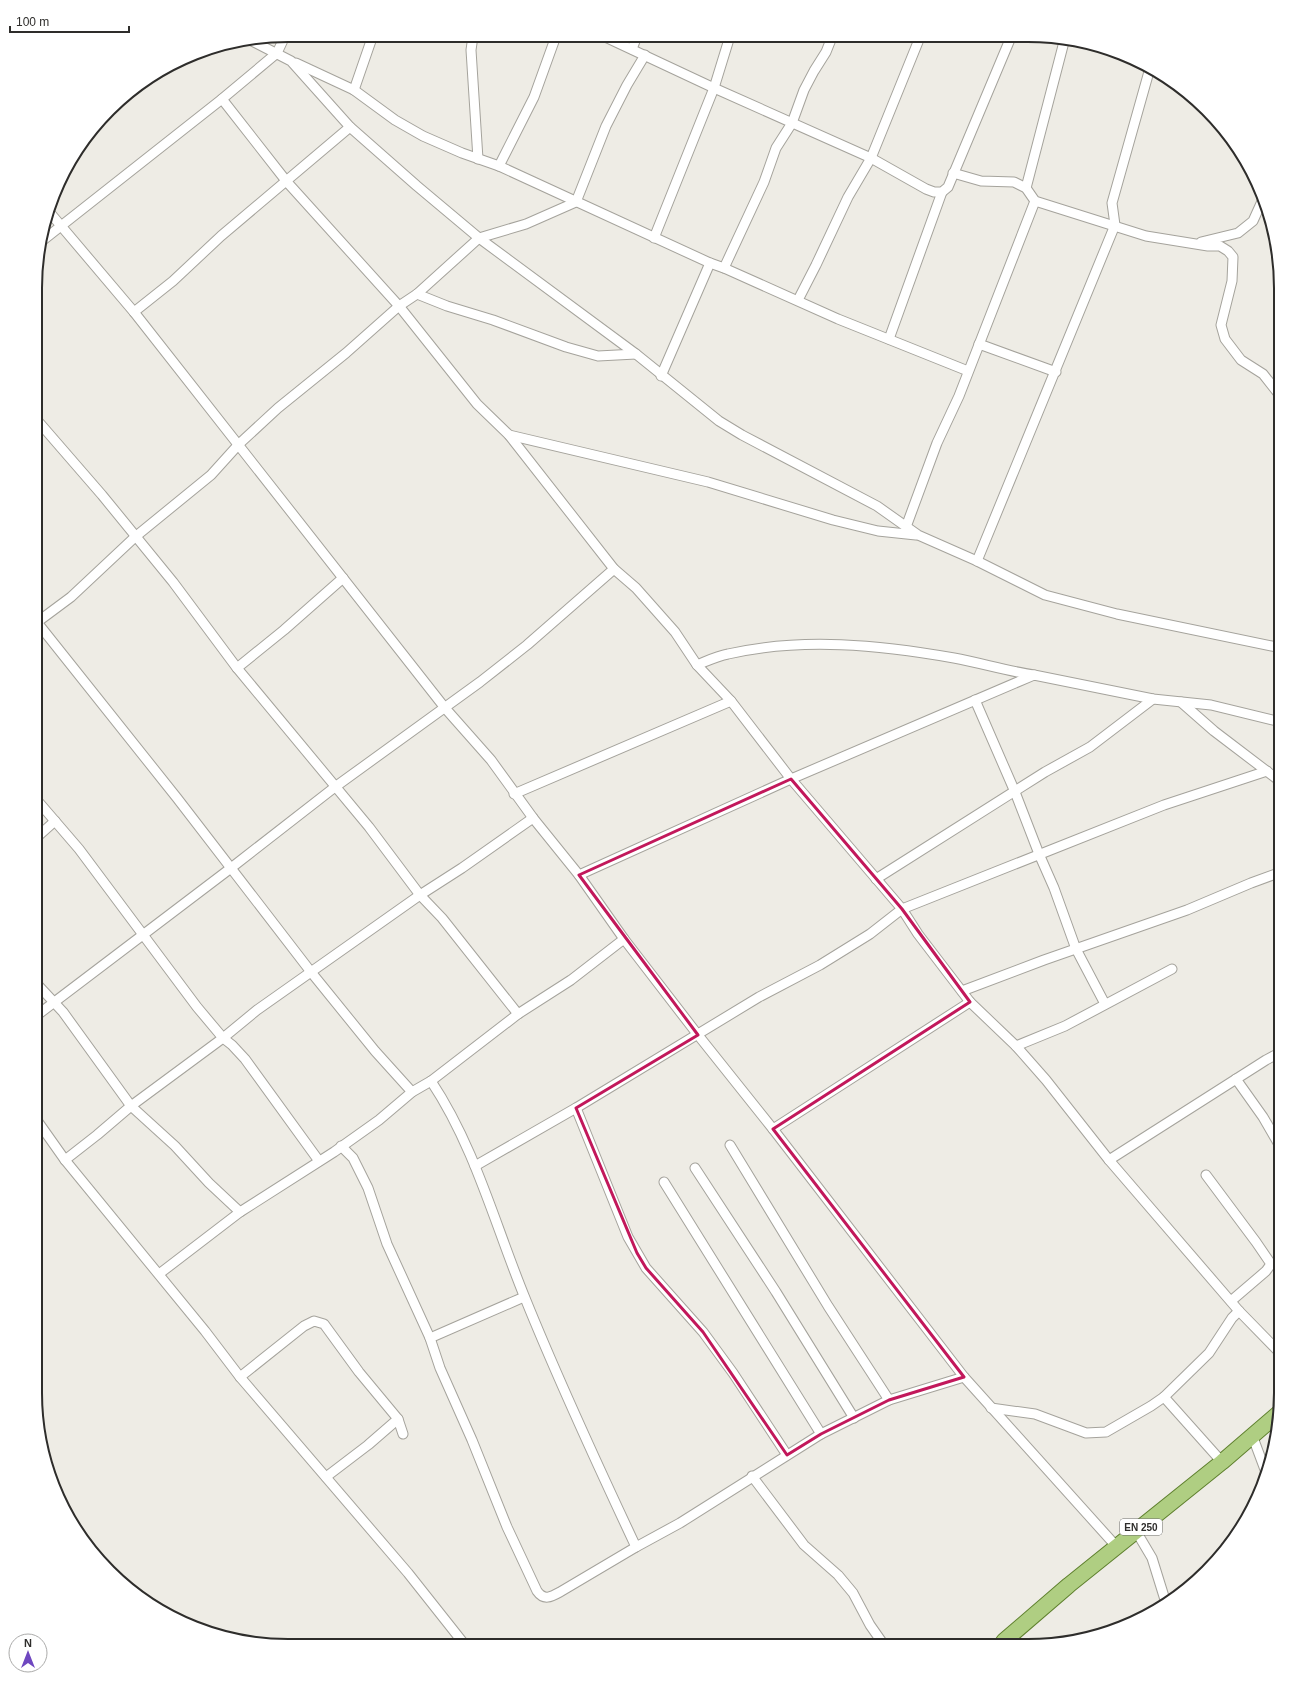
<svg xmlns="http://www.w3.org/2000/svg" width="1316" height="1681" font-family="Arial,sans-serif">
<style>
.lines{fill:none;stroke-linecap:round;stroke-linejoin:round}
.minor-casing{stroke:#a5a39c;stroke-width:11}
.primary-casing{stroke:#5f802e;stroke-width:17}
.minor{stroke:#fff;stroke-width:9}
.primary{stroke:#afce82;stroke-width:15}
.marked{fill:none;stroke:#c2185b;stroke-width:3;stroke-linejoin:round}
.labels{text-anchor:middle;stroke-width:4;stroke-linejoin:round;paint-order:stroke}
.shield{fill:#fff;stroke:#6d6c6b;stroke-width:1}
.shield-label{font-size:10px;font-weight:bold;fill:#2e2d2b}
.rim{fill:none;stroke:#2e2d2b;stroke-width:2}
</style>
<rect width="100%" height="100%" fill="#eeece5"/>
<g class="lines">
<g class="minor-casing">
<g id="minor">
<polyline points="473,36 471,50 478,159"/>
<polyline points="603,36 714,88 871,158 926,189 934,192 942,192 948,187 1011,37"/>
<polyline points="252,41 291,61 350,127 417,186 479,238 636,354 719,421 742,435 877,506 918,535 977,561 1045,595 1117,614 1281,648"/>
<polyline points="632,49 637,36"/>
<polyline points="296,63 354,90 395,120 423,136 462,153 499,166 710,263 724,268 838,319 968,371"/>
<polyline points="354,90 373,35"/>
<polyline points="222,99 287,182 399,306 477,404 509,435 614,569 636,588 675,632 697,665 731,701 791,779 902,909 918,934 970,1002 1016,1046 1046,1080 1109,1160 1239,1311 1280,1353"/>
<polyline points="499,166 534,97 556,36"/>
<polyline points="953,173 981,181 1014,182 1026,188 1035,201 1146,236 1208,246 1220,246 1228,251 1233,257 1232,281 1221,325 1225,339 1241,360 1263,374 1278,393 1281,399"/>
<polyline points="1026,188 1065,38"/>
<polyline points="51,214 134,312 445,708 491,760 533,818 579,875 624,939 698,1035 773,1129 964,1377 1116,1546"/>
<polyline points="654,238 714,88 730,36"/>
<polyline points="42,241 222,99 277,53 285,36"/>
<polyline points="1201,242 1238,233 1253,221 1263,199"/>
<polyline points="724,268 764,182 776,148 792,123 804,90 814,71 826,52 832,37"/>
<polyline points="417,294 447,306 493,320 566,347 598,356 636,354"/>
<polyline points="798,300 816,265 848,197 871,158 920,37"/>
<polyline points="134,312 173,281 221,236 350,127"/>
<polyline points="889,339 942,192"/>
<polyline points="979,344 1056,372"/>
<polyline points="661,376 710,263"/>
<polyline points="37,420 102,495 173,582 237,668 369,827 420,895 442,918 518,1014"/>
<polyline points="509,435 708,482 833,520 878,531 916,535"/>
<polyline points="906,527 937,443 959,396 1035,201"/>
<polyline points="977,561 1115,225 1112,203 1150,68"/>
<polyline points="36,621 177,798 311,972 375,1051 412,1092"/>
<polyline points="36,623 71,597 135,537 211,475 239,444 278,408 346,353 399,306 417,294 479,238 526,224 576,202 606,126 627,85 645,55"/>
<path d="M 697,665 C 707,661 717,656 728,654 C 802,637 880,645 954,658 C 981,663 1007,671 1034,675"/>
<polyline points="237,668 284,630 343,578"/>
<polyline points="975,700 1015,792 1039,854 1054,888 1076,949 1105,1004"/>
<polyline points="1181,702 1214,731 1281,782"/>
<polyline points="514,794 731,701"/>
<polyline points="36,799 79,849 197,1007 223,1038 232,1045 245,1059 319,1161"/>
<polyline points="36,838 55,821"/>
<polyline points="579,875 791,779 1034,675 1153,699 1211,705 1281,722"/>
<polyline points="876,879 1045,772 1090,747 1153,699"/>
<polyline points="36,983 63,1012 131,1106 175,1146 209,1183 240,1212"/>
<polyline points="962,991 1044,960 1187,910 1251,883 1281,872"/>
<polyline points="36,1016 231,868 335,787 480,682 527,645 614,569"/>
<polyline points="1016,1046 1065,1026 1172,969"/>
<polyline points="1236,1079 1263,1117 1281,1148"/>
<path d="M 431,1081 C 475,1147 495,1225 525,1298 C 559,1382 597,1464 636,1547"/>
<polyline points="576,1108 628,1237 646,1268 703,1332 733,1373 787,1455"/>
<polyline points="36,1119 65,1160 205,1331 240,1377 408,1573 465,1645"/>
<polyline points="773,1129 970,1002"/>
<polyline points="730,1145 828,1306 889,1400"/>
<path d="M 341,1146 L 353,1158 L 368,1188 L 387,1244 L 430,1338 L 440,1368 L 472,1440 L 507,1527 L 537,1591 C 544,1601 551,1597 560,1592 L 636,1547 L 680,1523 L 821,1434 L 889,1400 L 964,1377"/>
<polyline points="65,1160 97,1135 131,1106 223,1038 257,1010 420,895 462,868 533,818"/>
<polyline points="1109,1160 1266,1060 1281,1052"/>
<polyline points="475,1166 576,1108 759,997 820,965 870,934 902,909 1164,805 1267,771"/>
<polyline points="695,1168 776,1292 854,1418"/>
<polyline points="1206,1175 1256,1242 1271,1264 1266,1271 1231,1301"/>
<polyline points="664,1182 821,1434"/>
<polyline points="159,1274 240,1212 334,1152 379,1120 412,1092 431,1081 518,1014 571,980 624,939"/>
<polyline points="430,1338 524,1297"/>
<polyline points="240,1377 304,1326 314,1321 324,1324 359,1372 398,1419 403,1434"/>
<polyline points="1164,1397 1209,1353 1232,1318 1239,1311"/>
<polyline points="991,1408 1035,1414 1086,1433 1106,1432 1151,1406 1164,1397 1222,1462"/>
<polyline points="1252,1435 1267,1475"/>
<polyline points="752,1476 804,1545 838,1575 853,1593 870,1625 884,1645"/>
<polyline points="326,1477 368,1445 398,1419"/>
<polyline points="1136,1531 1152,1558 1166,1603"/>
</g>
</g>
<g class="primary-casing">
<polyline id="primary" points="1001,1645 1004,1641 1069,1585 1222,1462 1280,1412"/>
</g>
<use href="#minor" class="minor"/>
<use href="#primary" class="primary"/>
</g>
<path class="marked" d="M 791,779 L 902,909 L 970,1002 L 773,1129 L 964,1377 L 889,1400 L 821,1434 L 787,1455 L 703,1332 L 646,1268 L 637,1253 L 576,1108 L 698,1035 L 579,875 Z"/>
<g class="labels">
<rect class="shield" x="1120" y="1519" width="42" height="16" rx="3"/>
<g class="shield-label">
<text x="1141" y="1531">EN 250</text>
</g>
</g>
<path d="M0 0H1316V1681H0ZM288 42H1028A246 246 0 0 1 1274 288V1393A246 246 0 0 1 1028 1639H288A246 246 0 0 1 42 1393V288A246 246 0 0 1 288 42Z" fill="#fff" fill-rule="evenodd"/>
<path class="rim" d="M288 42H1028A246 246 0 0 1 1274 288V1393A246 246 0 0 1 1028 1639H288A246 246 0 0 1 42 1393V288A246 246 0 0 1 288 42Z"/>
<g transform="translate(28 1653)"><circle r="19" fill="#ffffff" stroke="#ababaa"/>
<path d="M0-3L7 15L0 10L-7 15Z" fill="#6f47c0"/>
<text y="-6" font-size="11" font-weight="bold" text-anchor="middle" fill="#2e2d2b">N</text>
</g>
<path d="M10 26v6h119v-6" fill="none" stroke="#2e2d2b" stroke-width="2"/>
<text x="16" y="26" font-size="12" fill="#2e2d2b" stroke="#ffffff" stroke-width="3" paint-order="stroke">100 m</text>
</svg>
